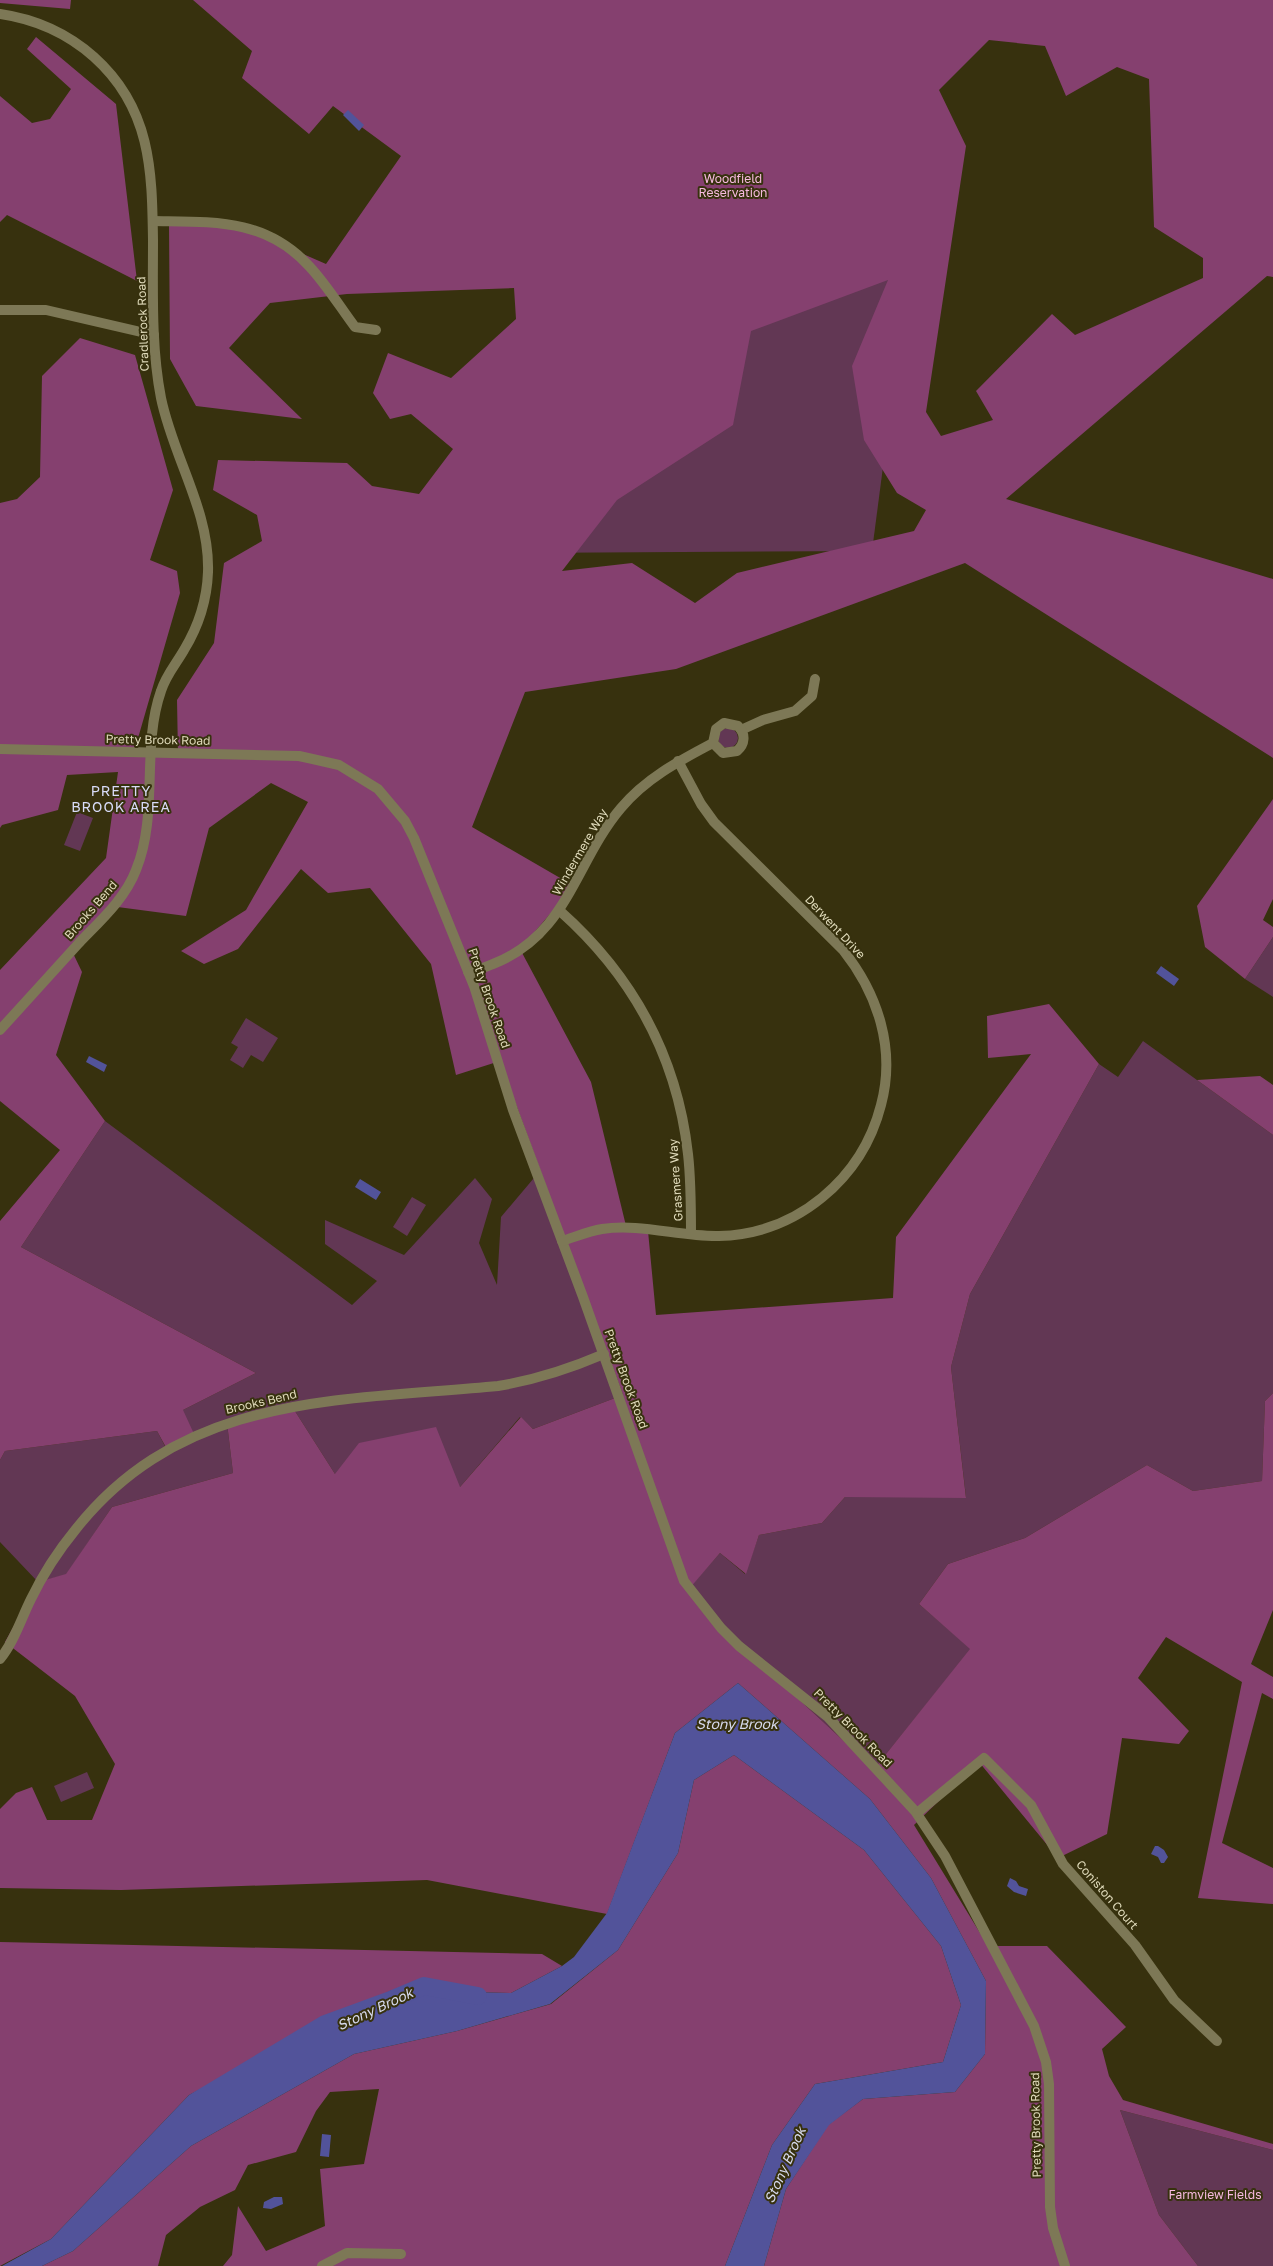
<svg xmlns="http://www.w3.org/2000/svg" width="1273" height="2266" font-family="'Golos Text',sans-serif">
<style>
.green{fill:#623754}
.forest{fill:#85406f;fill-rule:evenodd}
.water{fill:#52539a}
.lines{fill:none;stroke-linecap:round;stroke-linejoin:round}
.river{stroke:#52539a;stroke-width:18}
.minor{stroke:#7d7856;stroke-width:10}
.labels{text-anchor:middle;stroke-width:4;stroke-linejoin:round;paint-order:stroke}
.park-label{font-size:12px;fill:#f7bae0;stroke:#37310e}
.street-label{font-size:12px;fill:#e0dbbb;stroke:#37310e}
.neighbourhood-label{font-size:14px;letter-spacing:1px;fill:#d8dbf8;stroke:#37310e}
.water-label{font-size:14px;font-style:italic;fill:#d6d9ed;stroke:#37310e}
</style>
<rect width="100%" height="100%" fill="#37310e"/>
<g class="green">
<polygon points="944,0 872,551 515,553"/>
<circle cx="728" cy="738" r="10"/>
<polygon points="77,812 93,818 80,851 64,845"/>
<polygon points="1273,937 1273,997 1245,979"/>
<polygon points="246,1018 278,1038 263,1062 251,1055 243,1068 230,1060 238,1047 231,1043"/>
<polygon points="1143,1041 1273,1135 1273,1393 1265,1401 1262,1481 1193,1491 1147,1465 1025,1538 948,1564 919,1604 971,1649 874,1769 699,1607 688,1589 720,1553 745,1574 759,1535 822,1523 845,1497 966,1497 951,1367 970,1294 1099,1064 1118,1077"/>
<polygon points="105,1121 352,1305 377,1281 325,1244 325,1220 404,1255 475,1178 492,1199 479,1243 497,1285 501,1217 539,1172 623,1395 533,1429 520,1417 460,1487 335,1474 293,1408 227,1423 233,1473 112,1507 66,1575 38,1582 0,1542 0,1460 5,1451 157,1431 167,1450 183,1410 256,1373 21,1247"/>
<polygon points="412,1197 426,1205 407,1236 393,1227"/>
<polygon points="87,1772 94,1788 61,1802 54,1786"/>
<polygon points="1120,2110 1273,2150 1273,2266 1198,2266 1159,2215"/>
</g>
<g class="forest">
<polygon points="0,0 71,0 70,9 0,3"/>
<path d="M 193,0 L 1273,0 L 1273,277 L 1267,276 L 1006,499 L 1273,579 L 1273,758 L 965,563 L 676,669 L 525,692 L 472,827 L 574,886 L 520,949 L 591,1082 L 627,1230 L 648,1231 L 656,1315 L 893,1298 L 896,1237 L 1031,1054 L 988,1058 L 987,1016 L 1049,1004 L 1099,1064 L 970,1294 L 951,1367 L 966,1498 L 845,1497 L 822,1523 L 759,1535 L 746,1574 L 720,1553 L 689,1589 L 699,1607 L 874,1769 L 970,1649 L 919,1604 L 948,1564 L 1025,1538 L 1147,1465 L 1193,1491 L 1262,1481 L 1265,1401 L 1273,1393 L 1273,1610 L 1251,1664 L 1273,1677 L 1273,1699 L 1262,1693 L 1222,1843 L 1273,1868 L 1273,1904 L 1198,1898 L 1242,1682 L 1166,1637 L 1138,1678 L 1189,1731 L 1179,1744 L 1122,1738 L 1107,1834 L 1058,1858 L 979,1762 L 914,1825 L 988,1946 L 1047,1946 L 1126,2027 L 1102,2049 L 1109,2076 L 1123,2100 L 1273,2144 L 1273,2150 L 1120,2110 L 1159,2215 L 1198,2266 L 764,2266 L 786,2189 L 828,2125 L 863,2099 L 955,2092 L 985,2054 L 986,1981 L 931,1878 L 870,1799 L 738,1683 L 675,1733 L 607,1914 L 427,1880 L 121,1890 L 0,1888 L 0,1809 L 16,1793 L 32,1787 L 47,1820 L 92,1820 L 115,1764 L 75,1696 L 5,1642 L 38,1582 L 66,1574 L 112,1507 L 233,1473 L 227,1423 L 293,1408 L 335,1474 L 359,1443 L 436,1427 L 460,1487 L 521,1417 L 533,1429 L 623,1395 L 500,1061 L 456,1075 L 431,964 L 370,888 L 328,893 L 301,869 L 238,949 L 204,964 L 181,951 L 246,910 L 308,802 L 271,783 L 209,828 L 186,916 L 110,906 L 71,949 L 82,972 L 56,1055 L 105,1121 L 21,1247 L 256,1373 L 183,1410 L 195,1436 L 168,1451 L 157,1431 L 5,1451 L 0,1460 L 0,1221 L 60,1150 L 0,1101 L 0,970 L 106,858 L 118,772 L 67,775 L 58,810 L 2,825 L 0,828 L 0,503 L 17,499 L 40,477 L 42,376 L 80,338 L 135,355 L 173,490 L 150,560 L 177,571 L 180,593 L 134,752 L 178,754 L 177,700 L 214,643 L 224,563 L 262,541 L 257,515 L 213,490 L 218,460 L 347,463 L 372,486 L 419,494 L 453,449 L 411,414 L 390,419 L 373,393 L 388,353 L 451,378 L 516,319 L 514,288 L 347,294 L 270,303 L 229,348 L 302,419 L 196,406 L 170,359 L 169,223 L 239,226 L 326,264 L 401,156 L 333,106 L 309,134 L 242,78 L 252,51 ZM 989,40 L 1045,46 L 1066,96 L 1117,67 L 1149,79 L 1154,227 L 1203,258 L 1203,278 L 1075,335 L 1052,314 L 976,391 L 993,420 L 941,436 L 926,412 L 966,146 L 939,90 ZM 888,280 L 852,366 L 864,440 L 897,493 L 926,510 L 914,531 L 737,573 L 695,603 L 632,563 L 562,571 L 617,500 L 733,425 L 751,331 Z"/>
<polygon points="36,37 116,104 137,281 7,215 0,222 0,96 32,123 50,119 71,89 27,49"/>
<polygon points="1273,799 1273,899 1263,920 1273,927 1273,937 1245,979 1205,947 1197,906"/>
<polygon points="1260,1076 1273,1085 1273,1135 1197,1080"/>
<polygon points="734,1755 864,1850 941,1946 961,2005 943,2062 815,2084 772,2145 725,2266 223,2266 232,2255 238,2206 266,2251 325,2226 320,2169 364,2164 379,2089 330,2092 316,2111 296,2152 248,2165 235,2190 200,2207 166,2235 158,2266 42,2266 73,2251 191,2146 354,2054 457,2031 551,2004 618,1950 678,1853 694,1780"/>
<polygon points="0,1942 542,1954 562,1966 511,1993 392,1990 189,2095 51,2239 0,2266"/>
</g>
<g class="water">
<polygon points="348,110 364,125 359,131 343,115"/>
<polygon points="1161,966 1179,979 1174,986 1156,973"/>
<polygon points="89,1056 107,1065 104,1072 86,1062"/>
<polygon points="360,1179 381,1192 376,1200 355,1187"/>
<polygon points="738,1683 870,1799 931,1878 986,1981 985,2054 955,2092 863,2099 829,2125 786,2189 764,2266 725,2266 772,2145 815,2084 943,2062 961,2005 941,1946 864,1850 734,1755 694,1780 678,1853 618,1950 550,2004 457,2031 354,2054 191,2146 73,2251 42,2266 2,2266 51,2239 189,2095 321,2016 392,1990 511,1993 562,1966 574,1957 607,1913 675,1733"/>
<polygon points="1155,1846 1158,1846 1164,1850 1168,1857 1164,1863 1161,1863 1158,1857 1151,1854"/>
<polygon points="1010,1878 1016,1881 1019,1886 1028,1889 1026,1896 1014,1892 1007,1886"/>
<polygon points="322,2134 331,2135 329,2157 320,2156"/>
<polygon points="274,2197 282,2197 283,2204 271,2209 263,2208 264,2202"/>
</g>
<g class="lines">
<polyline class="river" points="393,1999 424,1986 478,1996"/>
<g class="minor">
<path d="M 0,14 C 35,19 68,34 94,57 C 151,108 152,170 153,240 C 153,293 151,346 161,398 C 173,457 210,511 208,572 C 207,599 198,627 184,650 C 176,664 166,675 161,691 C 141,748 159,814 136,870 C 125,899 100,921 79,943 C 53,972 26,1001 0,1030"/>
<path d="M 153,221 C 212,222 265,218 309,266 C 326,284 340,307 355,327 L 376,330"/>
<polyline points="0,310 46,310 154,335"/>
<polyline points="741,730 763,720 795,711 812,696 815,679"/>
<polyline points="0,749 299,756 339,765 378,789 405,821 414,838 474,986 513,1110 583,1297 684,1581 721,1628 739,1646 828,1717 915,1811 945,1856 1034,2026 1046,2062 1049,2084 1050,2207 1053,2228 1065,2266"/>
<path d="M 560,911 C 633,976 677,1056 688,1154 C 691,1180 691,1207 691,1234"/>
<path d="M 468,972 C 477,971 485,967 493,964 C 568,935 575,862 621,808 C 646,778 679,761 713,743 L 723,753 L 737,751 C 745,744 746,734 738,726 L 724,723 L 716,729 L 713,743"/>
<path d="M 562,1241 C 575,1237 589,1231 602,1229 C 640,1223 681,1237 719,1236 C 797,1234 862,1179 881,1105 C 896,1049 878,994 843,950 L 714,822 L 701,804 L 678,761"/>
<path d="M 0,1659 C 14,1642 21,1619 31,1599 C 43,1574 58,1551 76,1529 C 184,1393 341,1401 498,1386 C 535,1380 569,1369 604,1354"/>
<polyline points="917,1813 984,1758 1031,1805 1063,1864 1135,1945 1174,2000 1217,2041"/>
<polyline points="322,2266 347,2253 401,2254"/>
</g>
</g>
<g class="labels">
<g class="park-label">
<text x="733" y="183">Woodfield<tspan x="733" dy="14">Reservation</tspan></text>
<text x="1215" y="2199">Farmview Fields</text>
</g>
<g class="street-label">
<text transform="translate(143 324) rotate(-92)" y="4">Cradlerock Road</text>
<text transform="translate(158 740) rotate(1)" y="4">Pretty Brook Road</text>
<text transform="translate(580 852) rotate(-60)" y="4">Windermere Way</text>
<text transform="translate(91 910) rotate(-49)" y="4">Brooks Bend</text>
<text transform="translate(835 927) rotate(47)" y="4">Derwent Drive</text>
<text transform="translate(489 998) rotate(71)" y="4">Pretty Brook Road</text>
<text transform="translate(676 1180) rotate(-94)" y="4">Grasmere Way</text>
<text transform="translate(626 1379) rotate(70)" y="4">Pretty Brook Road</text>
<text transform="translate(261 1402) rotate(-13)" y="4">Brooks Bend</text>
<text transform="translate(853 1728) rotate(45)" y="4">Pretty Brook Road</text>
<text transform="translate(1107 1895) rotate(49)" y="4">Coniston Court</text>
<text transform="translate(1036 2125) rotate(-91)" y="4">Pretty Brook Road</text>
</g>
<g class="neighbourhood-label">
<text x="121" y="796">PRETTY<tspan x="121" dy="16">BROOK AREA</tspan></text>
</g>
<g class="water-label">
<text x="737" y="1729">Stony Brook</text>
<text transform="translate(375 2009) rotate(-25)" y="5">Stony Brook</text>
<text transform="translate(785 2165) rotate(-66)" y="5">Stony Brook</text>
</g>
</g>
</svg>
